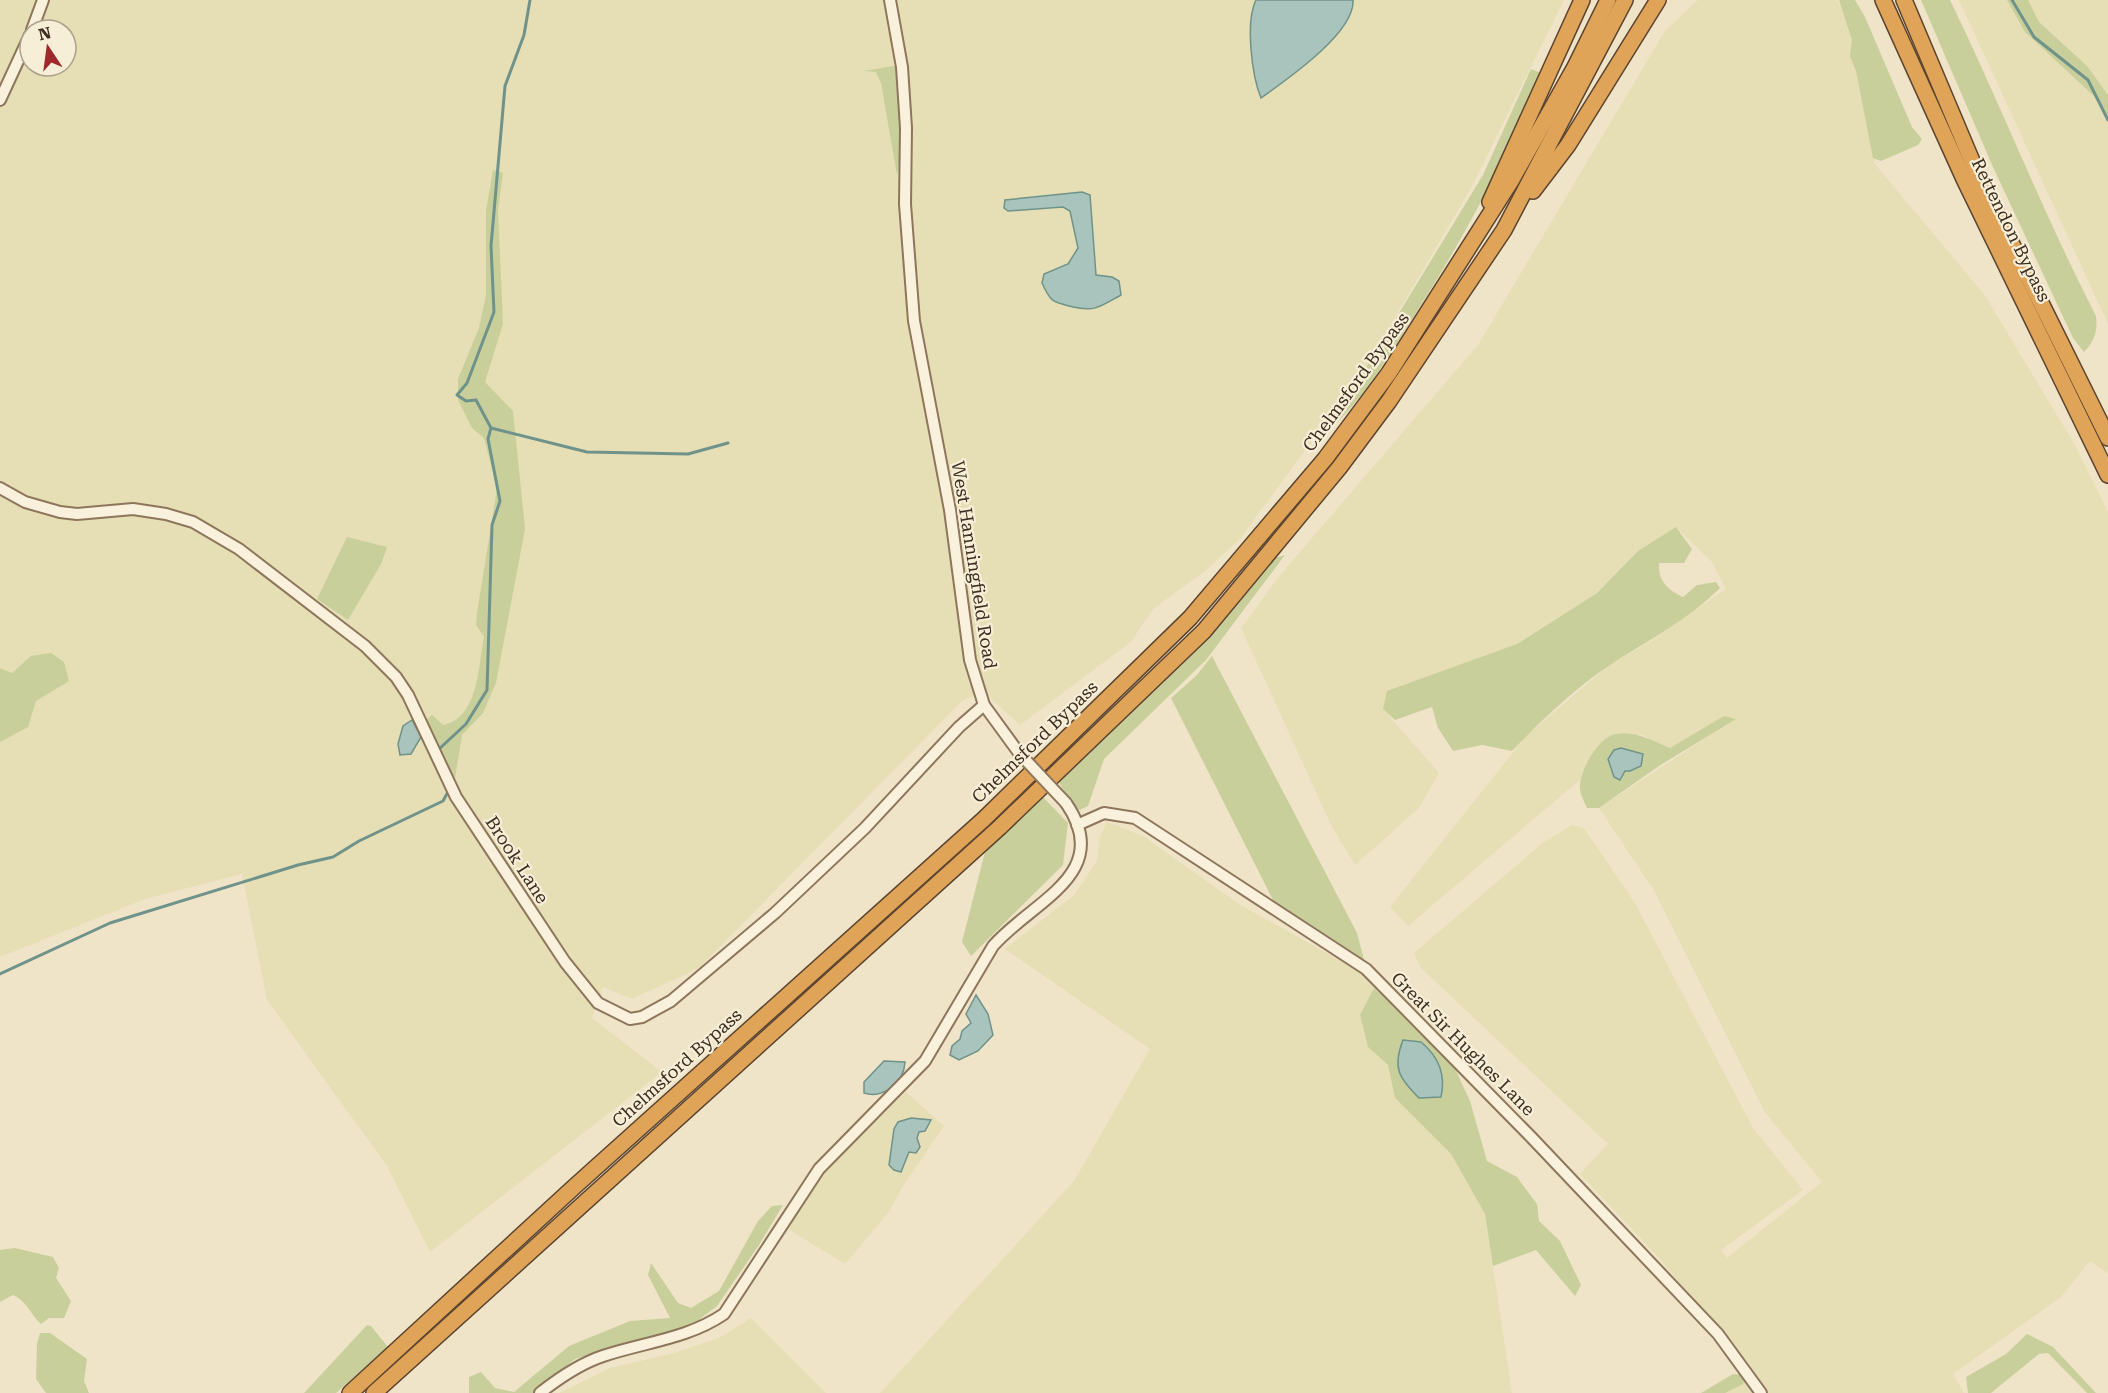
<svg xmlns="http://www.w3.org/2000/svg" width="2108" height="1393" font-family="'Roboto Serif',serif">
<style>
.farmland{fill:#e6deb5;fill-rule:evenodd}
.green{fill:#c9cf9b}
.water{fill:#a9c4bc;stroke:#6f938a;stroke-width:1.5}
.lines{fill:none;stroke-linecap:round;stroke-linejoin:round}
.stream{stroke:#6f938a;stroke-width:3}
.minor-casing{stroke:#8d765c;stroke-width:14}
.highway-casing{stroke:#5b4430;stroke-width:18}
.minor{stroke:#faf1dc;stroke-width:10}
.highway{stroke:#e0a458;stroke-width:15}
.minor-bridge-casing{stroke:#8d765c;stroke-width:14;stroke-linecap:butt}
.minor-bridge{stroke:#faf1dc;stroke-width:10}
.labels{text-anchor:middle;stroke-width:4.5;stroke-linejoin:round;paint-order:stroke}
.street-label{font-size:18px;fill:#3d2e20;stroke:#f7eed8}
</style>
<rect width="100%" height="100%" fill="#f0e4c8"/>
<g class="farmland">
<path d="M 0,0 L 1564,0 L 1470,190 L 1364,370 L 1240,539 L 1205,571 L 1153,609 L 1131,642 L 1020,725 L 983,691 L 962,701 L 699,968 L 632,999 L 603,987 L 592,1018 L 662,1072 L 430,1252 L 387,1166 L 267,1000 L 242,874 L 145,899 L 0,957 ZM 30,30 L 66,30 L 66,66 L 30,66 Z"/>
<polygon points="1698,0 1838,0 1854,37 1877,154 1874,163 1984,294 2075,445 2108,512 2108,1273 2090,1261 2061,1297 1953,1374 1964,1393 1705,1393 1750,1367 1659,1258 1580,1174 1608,1144 1421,968 1414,953 1544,842 1572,825 1584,828 1635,903 1753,1128 1803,1190 1721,1250 1727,1258 1822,1182 1764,1111 1653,889 1599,808 1735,719 1670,748 1642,735 1615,734 1589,762 1582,778 1408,926 1390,907 1526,736 1608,666 1646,644 1726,589 1712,562 1677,528 1638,551 1597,593 1500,654 1383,709 1439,773 1419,808 1355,865 1331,825 1241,628 1281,574 1478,345 1665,31"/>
<polygon points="1959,0 2108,0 2108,324"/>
<polygon points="1107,822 1143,836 1239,904 1366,975 1374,988 1360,1015 1368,1047 1388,1065 1395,1098 1451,1154 1485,1214 1512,1393 880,1393 1074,1181 1150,1049 1005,949 1074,895 1097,861 1099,839"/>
<polygon points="906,1092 944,1126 903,1186 888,1213 845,1264 787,1228 819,1177"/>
<polygon points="751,1318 826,1393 559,1393 610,1368 674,1353 719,1338"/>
</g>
<g class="green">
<polygon points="1839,0 1855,0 1865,17 1912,127 1922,139 1918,145 1881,161 1873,158 1856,71 1850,56 1852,40"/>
<path d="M 1921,0 L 1950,0 C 2001,105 2043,213 2096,316 C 2098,331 2094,342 2084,352 L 2073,338 L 1993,167 Z"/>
<polygon points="2007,0 2028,0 2039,22 2087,66 2108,95 2108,118 2094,96 2025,32"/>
<polygon points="899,65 901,153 897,175 881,83 876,72 864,71"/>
<path d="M 1531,69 L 1541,73 C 1508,155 1466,234 1419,308 C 1394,348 1370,389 1337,423 L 1334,421 L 1345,402 L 1483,175 Z"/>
<path d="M 493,170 L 503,173 L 498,210 L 503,324 L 485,382 L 513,411 L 525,529 L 496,683 L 483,713 L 462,735 L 454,784 L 423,723 L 432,715 L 443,725 C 479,718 478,666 484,637 L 476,625 L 477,613 L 497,489 L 484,438 L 472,428 L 458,400 L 458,379 L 479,328 L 486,295 L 486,211 Z"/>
<path d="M 1676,527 L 1692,549 L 1684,563 L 1659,563 C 1658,581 1668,590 1683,597 L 1697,585 L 1716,582 L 1720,588 C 1688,620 1647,641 1610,665 C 1574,689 1541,721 1512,751 L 1482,745 L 1453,751 L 1438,728 L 1432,707 L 1395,720 L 1383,709 L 1387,691 L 1517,644 L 1597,593 L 1638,551 Z"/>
<polygon points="347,537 387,547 381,564 348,620 317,599"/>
<polygon points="1285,555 1206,660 1104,759 1088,806 1080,810 1070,804 1058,780 1272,559"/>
<polygon points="51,653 64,662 69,681 36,701 28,727 0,742 0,668 12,673 31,656"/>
<polygon points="1212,656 1357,933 1364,960 1341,951 1274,902 1171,698 1196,676"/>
<path d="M 1724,716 L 1736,719 L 1659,766 L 1599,808 L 1587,808 C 1585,803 1581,796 1580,790 C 1578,773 1598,737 1616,734 C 1635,730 1654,741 1670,748 Z"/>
<polygon points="1041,795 1068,823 1063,865 971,956 962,942 987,844"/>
<polygon points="1374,988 1450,1058 1470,1101 1487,1161 1517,1177 1537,1204 1539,1221 1560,1241 1581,1285 1575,1296 1536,1250 1493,1266 1485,1214 1451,1154 1395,1098 1388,1065 1368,1047 1360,1015"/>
<polygon points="783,1205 759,1245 717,1306 688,1328 575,1359 533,1393 469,1393 469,1377 481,1372 495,1388 514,1392 569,1346 630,1321 670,1318 648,1275 651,1263 678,1303 691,1308 719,1291 758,1221 772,1206"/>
<path d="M 15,1248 L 53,1257 L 59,1268 L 56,1278 L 71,1301 L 64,1318 L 49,1318 L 41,1324 C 30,1314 27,1301 13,1295 L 0,1302 L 0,1250 Z"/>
<polygon points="367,1325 371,1326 388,1347 336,1393 304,1393"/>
<polygon points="40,1333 50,1333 87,1359 84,1381 89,1393 46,1393 36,1379 37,1344"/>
<polygon points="2027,1334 2053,1347 2096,1393 2087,1393 2048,1353 2039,1354 1991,1393 1968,1393 1966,1377 2006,1354"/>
<polygon points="1733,1374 1745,1375 1743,1384 1725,1393 1701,1393"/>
</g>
<g class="water">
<path d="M 1256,0 L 1353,0 C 1355,33 1286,80 1261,98 C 1252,76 1245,22 1256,0 Z"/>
<path d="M 1082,192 L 1090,195 L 1096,275 L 1112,277 L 1119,281 L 1121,295 C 1101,306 1096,312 1073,307 C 1053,302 1051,303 1042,283 L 1044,274 L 1068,264 L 1078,248 L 1070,211 L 1063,207 L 1008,211 L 1004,208 L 1005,200 Z"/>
<polygon points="412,720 421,737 411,754 400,755 398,744 403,726"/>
<polygon points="1621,748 1643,754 1641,766 1630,771 1625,771 1620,780 1614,777 1608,759 1614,750"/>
<polygon points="976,995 988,1014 993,1035 978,1051 959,1060 950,1055 952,1046 960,1039 962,1031 971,1023 966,1014"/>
<path d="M 1403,1040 L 1421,1042 C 1438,1056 1446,1075 1441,1097 L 1419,1098 C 1399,1078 1392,1068 1403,1040 Z"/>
<path d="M 884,1061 L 905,1062 C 904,1083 883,1099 864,1093 L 864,1082 Z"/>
<polygon points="911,1118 931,1120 925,1131 919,1132 917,1138 920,1147 916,1153 909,1152 901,1172 894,1170 889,1165 894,1129 898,1122"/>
</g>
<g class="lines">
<g class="stream">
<polyline points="2012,0 2034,37 2088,80 2108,120"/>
<polyline points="491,428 587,452 688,454 728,443"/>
<polyline points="438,750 466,724 487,690 492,525 500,501 488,439 491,428 476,400 466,401 457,395 467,383 494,312 491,246 505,86 524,35 530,0"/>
<polyline points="0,974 110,923 298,865 333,857 359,841 443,801 449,790"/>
</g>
<g class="minor-casing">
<g id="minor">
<polyline points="890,0 902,67 906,128 905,204 914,321 950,510 970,660 984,705 1019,753"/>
<polyline points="32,30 43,0"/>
<polyline points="0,100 30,35"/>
<polyline points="0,488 25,502 60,512 77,514 133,509 166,514 193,522 239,549 365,646 396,677 408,695 456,797 565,962 598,1003 630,1019 642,1017 671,1001 775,913 865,828 959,727 984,705"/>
<polyline points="1077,825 1104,813 1135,818 1366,969 1532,1138 1718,1334 1761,1393"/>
<path d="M 540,1393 C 559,1378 579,1364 603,1356 C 645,1342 687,1339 724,1314 L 819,1169 L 925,1061 L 993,946 C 1032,901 1115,874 1066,803"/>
</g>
</g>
<g class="highway-casing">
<g id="highway">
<polyline points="1883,0 1964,179 2108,475"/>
<polyline points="1904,0 1980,180 2108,438"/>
<polyline points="1533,191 1568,145 1658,0"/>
<polyline points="1490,202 1582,0"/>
<polyline points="350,1393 574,1187 984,819 1190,618 1325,459 1389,373 1511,181 1575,67 1608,0"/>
<polyline points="374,1393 1000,827 1204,631 1339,468 1389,401 1504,230 1625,0"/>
</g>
</g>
<use href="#minor" class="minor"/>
<use href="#highway" class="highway"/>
<g class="minor-bridge-casing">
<polyline id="minor-bridge" points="1019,753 1066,803"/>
</g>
<use href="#minor-bridge" class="minor-bridge"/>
</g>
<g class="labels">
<g class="street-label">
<text transform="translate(2011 230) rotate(64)" y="6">Rettendon Bypass</text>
<text transform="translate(1356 382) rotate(-54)" y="6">Chelmsford Bypass</text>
<text transform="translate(974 565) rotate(81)" y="6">West Hanningfield Road</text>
<text transform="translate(1035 742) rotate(-44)" y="6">Chelmsford Bypass</text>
<text transform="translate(517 860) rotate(57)" y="6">Brook Lane</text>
<text transform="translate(1463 1044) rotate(45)" y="6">Great Sir Hughes Lane</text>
<text transform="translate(677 1068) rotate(-42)" y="6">Chelmsford Bypass</text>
</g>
</g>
<g transform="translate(48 48) rotate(347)"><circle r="28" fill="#f7eed8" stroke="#ada18e" stroke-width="1.5"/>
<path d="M0-4.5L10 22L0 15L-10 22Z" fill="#9e2a2b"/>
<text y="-9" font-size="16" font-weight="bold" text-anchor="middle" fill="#3d2e20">N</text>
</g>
</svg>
